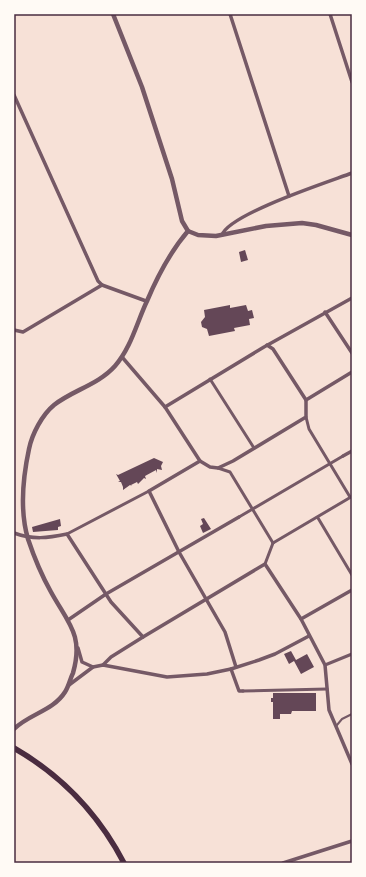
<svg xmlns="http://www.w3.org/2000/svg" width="366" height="877" font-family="Arial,sans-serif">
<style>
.building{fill:#644757}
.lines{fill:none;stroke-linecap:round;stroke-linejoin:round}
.service{stroke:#755966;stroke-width:2}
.pedestrian{stroke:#755966;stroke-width:3}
.minor{stroke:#755966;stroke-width:3.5}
.tertiary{stroke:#755966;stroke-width:4.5}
.secondary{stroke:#4a2c40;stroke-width:5.5}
.neatline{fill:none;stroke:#4a2c40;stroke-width:1.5}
</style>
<rect width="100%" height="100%" fill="#f7e1d7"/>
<g class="building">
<polygon points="245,250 248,260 241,262 239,252"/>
<polygon points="230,305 230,308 246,305 248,311 252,310 254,318 249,319 250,325 234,328 235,331 209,336 207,329 202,327 201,322 205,317 204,310"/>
<polygon points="154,458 163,462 161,466 162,470 157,469 157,473 156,470 145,476 146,479 144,478 138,484 137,482 131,485 132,486 130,485 123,490 123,487 121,482 118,482 120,481 116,474 118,475"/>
<polygon points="204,518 211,529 203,533 200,526 203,524 201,519"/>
<polygon points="60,519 61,526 58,527 58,530 33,532 32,527"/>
<polygon points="291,651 296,660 307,654 314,667 301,674 294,661 289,664 284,654"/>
<polygon points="273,693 316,693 316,711 292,711 291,714 280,714 280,719 273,719 273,702 271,702 271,698 273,698"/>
</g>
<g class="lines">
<polyline class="service" points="337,725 342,719 352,714"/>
<g class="pedestrian">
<polyline points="210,379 254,448"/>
<polyline points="306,417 309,429 350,497"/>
<polyline points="218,468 230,472 273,543"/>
<polyline points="239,517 343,456"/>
<polyline points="318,518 352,575"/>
<polyline points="67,534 149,491"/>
<polyline points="273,543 351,497"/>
<polyline points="265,564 273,543"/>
<polyline points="325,665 352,654"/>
<polyline points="243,691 327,689"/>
</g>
<g class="minor">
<polyline points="230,14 289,196"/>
<polyline points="330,14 352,82"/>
<polyline points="14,95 98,281 102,285 146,301"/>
<path d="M 222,235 C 229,214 328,182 352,173"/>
<polyline points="325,312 352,353"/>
<polyline points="14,330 23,332 102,285"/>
<polyline points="122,357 165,407 200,461 210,467 218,468 233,461 306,417 306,400 273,349 267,345"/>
<polyline points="306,400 352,372"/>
<polyline points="165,407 264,347 352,298"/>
<polyline points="343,456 352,451"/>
<polyline points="200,461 149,491 179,552 225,632 236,667"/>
<path d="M 14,533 C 33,540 48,538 67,534 L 111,602 L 143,637"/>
<polyline points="301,619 352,590"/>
<polyline points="68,620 106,594 239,517"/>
<polyline points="78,648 82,662 93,667"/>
<polyline points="103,665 111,657 143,637 265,564 301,619 325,665 329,710 352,764"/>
<polyline points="231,669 239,691 243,691"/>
<polyline points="69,685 93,667 103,665 167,677 207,674 231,669 259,660 275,654 309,636"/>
<polyline points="283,863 352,841"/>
</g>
<g class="tertiary">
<polyline points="113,14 142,87 172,179 182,221 188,231 198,235 216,236 266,226 302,223 316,225 352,235"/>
<path d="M 14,729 C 29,714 53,711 65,692 C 69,686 70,679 73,673 C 84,635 68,623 51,592 C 42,576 34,557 28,539 C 20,512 23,477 29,449 C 32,434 42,415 54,405 C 73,390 98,385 115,366 C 131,348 137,322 147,301 C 158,275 170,252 188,231"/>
</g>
<path class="secondary" d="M 14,748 C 61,775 99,815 124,863"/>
</g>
<rect width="366" height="877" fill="none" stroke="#fffaf5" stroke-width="30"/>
<rect x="15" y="15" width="336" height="847" class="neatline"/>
</svg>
